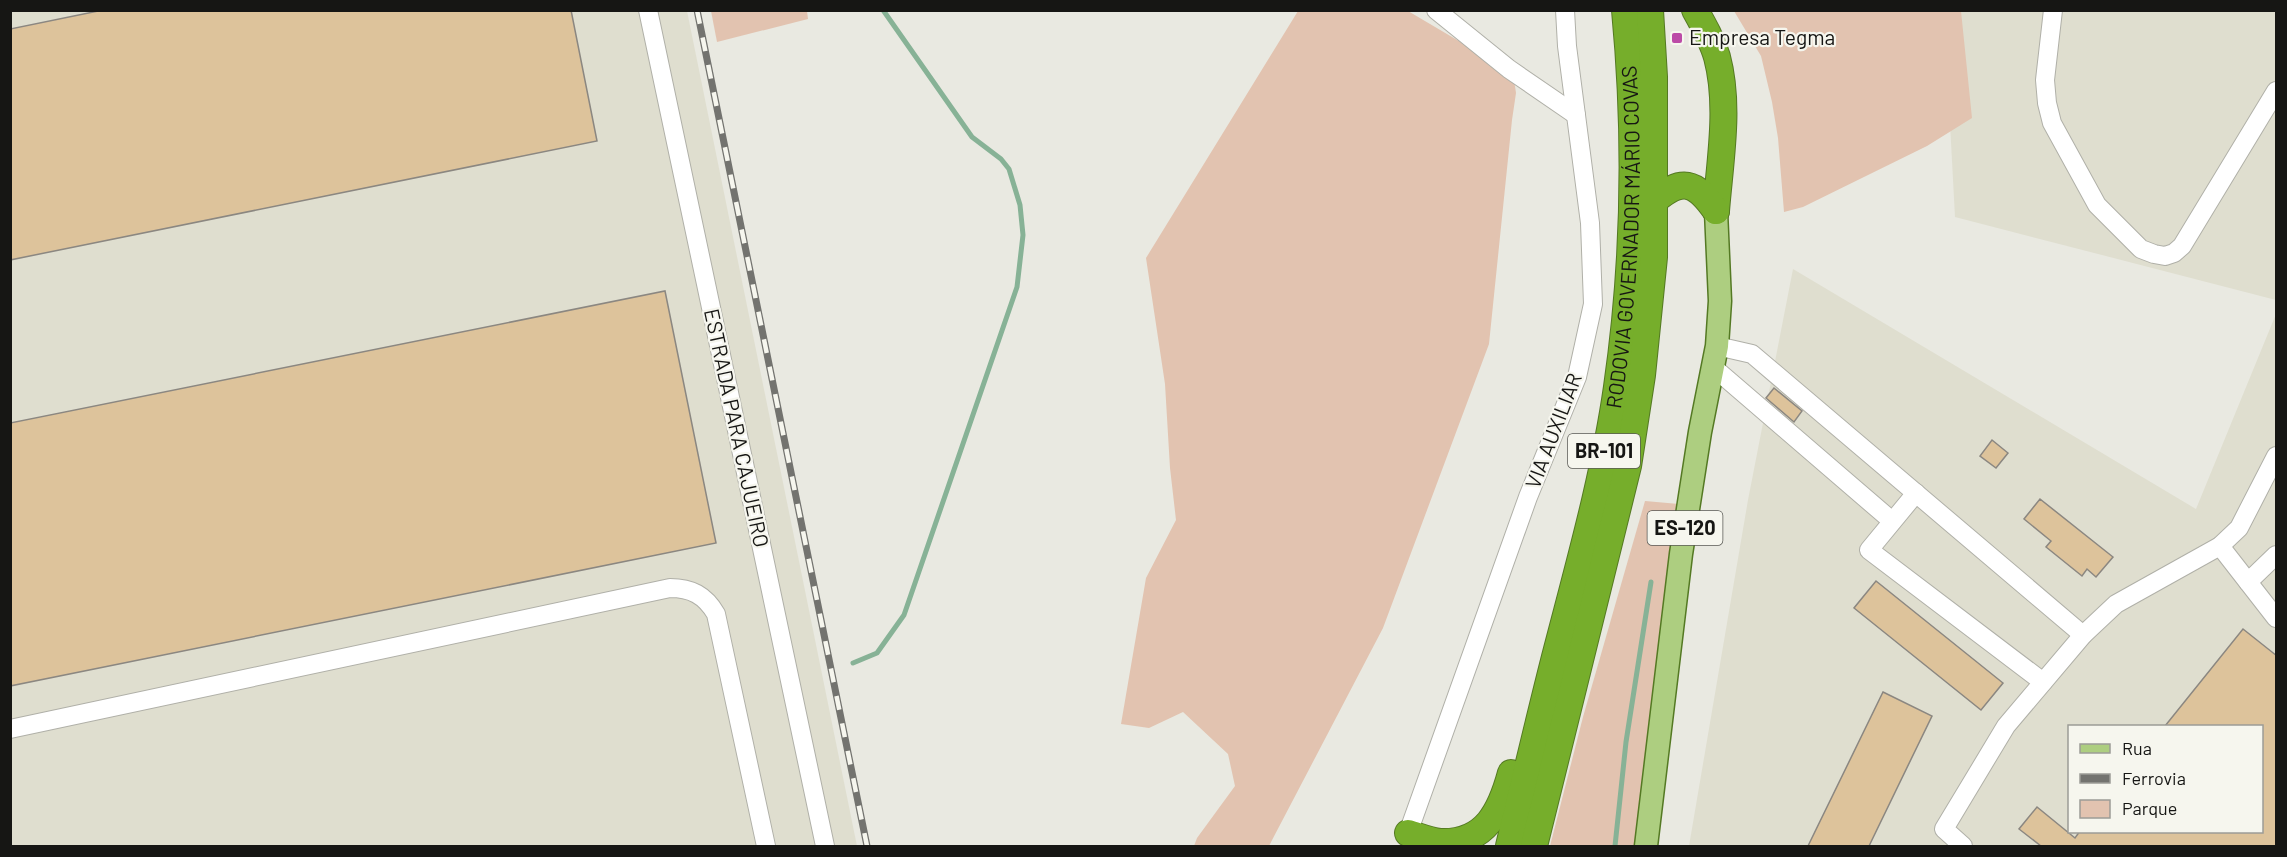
<svg xmlns="http://www.w3.org/2000/svg" width="2287" height="857" font-family="Barlow,sans-serif">
<style>
.built{fill:#dfdecf;fill-rule:evenodd}
.green{fill:#e2c3b0}
.lines{fill:none;stroke-linecap:round;stroke-linejoin:round}
.stream{stroke:#87b296;stroke-width:5}
.building{fill:#ddc39b;stroke:#8b8781;stroke-width:1.5}
.minor-casing{stroke:#b0b0a8;stroke-width:20}
.major-casing{stroke:#547923;stroke-width:25}
.highway-casing{stroke:#547923;stroke-width:28}
.minor{stroke:#fff;stroke-width:18}
.major{stroke:#adce80;stroke-width:22}
.highway{stroke:#76ae2b;stroke-width:26}
.rail-casing{stroke:#73736f;stroke-width:7}
.rail{stroke:#f6f6ee;stroke-width:4.5;stroke-dasharray:14;stroke-linecap:butt}
.poi-dot{fill:#bc4ba7;stroke:#f6f6ee;stroke-width:2}
.labels{text-anchor:middle;stroke-width:4.5;stroke-linejoin:round;paint-order:stroke}
.shield{fill:#f6f6ee;stroke:#595955;stroke-width:1.5}
.shield-label{font-size:20px;font-weight:bold;fill:#161614}
.poi-label{font-size:21px;fill:#161614;stroke:#f6f6ee;text-anchor:start}
.street-label{font-size:21px;fill:#161614;stroke:#f6f6ee}
</style>
<rect width="100%" height="100%" fill="#e9e9e1"/>
<g class="built">
<polygon points="10,11 687,11 857,846 11,846"/>
<polygon points="1944,11 2276,11 2276,300 1955,217"/>
<path d="M 1793,269 L 2196,509 L 2276,314 L 2276,846 L 1689,846 L 1748,500 ZM 2070,726 L 2262,726 L 2262,832 L 2070,832 Z"/>
</g>
<g class="green">
<polygon points="711,11 807,11 808,19 717,42"/>
<polygon points="1298,11 1408,11 1513,73 1516,93 1512,120 1489,344 1383,628 1269,846 1194,846 1197,838 1235,786 1228,754 1183,712 1149,728 1121,724 1146,578 1176,520 1170,468 1165,384 1146,258"/>
<polygon points="1734,11 1961,11 1972,118 1927,146 1803,207 1784,212 1778,138 1772,102 1761,56"/>
<polygon points="1645,501 1679,504 1637,846 1550,846 1583,717"/>
</g>
<g class="lines">
<g class="stream">
<polyline points="853,663 877,653 904,615 1017,287 1023,235 1020,205 1009,169 1001,159 972,137 883,10"/>
<polyline points="1615,846 1626,742 1651,582"/>
</g>
</g>
<g class="building">
<polygon points="103,10 571,10 597,141 10,260 10,29"/>
<polygon points="665,291 716,543 10,686 10,423"/>
<polygon points="1774,388 1802,411 1794,422 1766,398"/>
<polygon points="1992,440 2008,453 1996,468 1980,456"/>
<polygon points="2040,499 2113,557 2096,577 2087,569 2082,576 2046,547 2051,541 2024,519"/>
<polygon points="1876,581 2003,683 1981,710 1854,608"/>
<polygon points="2243,629 2277,656 2277,846 2041,846 2019,829 2037,807 2075,838 2080,831 2262,831 2262,726 2165,726"/>
<polygon points="1883,692 1932,716 1869,846 1808,846"/>
</g>
<g class="lines">
<g class="minor-casing">
<g id="minor">
<polyline points="648,10 825,846"/>
<polyline points="1436,10 1509,69 1576,115"/>
<polyline points="2053,10 2045,80 2047,103 2052,123 2097,205 2141,249 2154,254 2165,256 2174,253 2182,246 2276,91"/>
<polyline points="1717,346 1752,354 2083,635"/>
<polyline points="1713,367 1892,521"/>
<polyline points="1916,493 1869,550 2043,682"/>
<polyline points="2220,546 2276,618"/>
<polyline points="2248,582 2276,555"/>
<path d="M 10,729 L 670,588 C 691,588 705,595 716,614 L 766,846"/>
<polyline points="1408,833 1528,497 1577,377 1593,304 1590,223 1567,46 1565,10"/>
<polyline points="1963,846 1944,829 2006,726 2083,635 2116,604 2220,546 2239,528 2276,456"/>
</g>
</g>
<g class="major-casing">
<polyline id="major" points="1646,846 1681,554 1700,432 1717,346 1720,301 1716,211"/>
</g>
<g class="highway-casing">
<g id="highway">
<path d="M 1695,10 C 1704,26 1712,40 1717,57 C 1730,106 1720,160 1716,211"/>
<path d="M 1653,202 C 1682,177 1695,181 1716,211"/>
<path d="M 1408,833 C 1418,836 1430,841 1440,842 C 1486,844 1501,810 1511,773"/>
<path id="s1" d="M 1509,846 C 1524,783 1539,720 1555,657 C 1578,568 1604,478 1617,387 C 1635,262 1637,136 1625,10"/>
<polyline points="1534,846 1628,466 1642,375 1654,257 1654,77 1650,10"/>
</g>
</g>
<use href="#minor" class="minor"/>
<use href="#major" class="major"/>
<use href="#highway" class="highway"/>
<g class="rail-casing">
<polyline id="rail" points="697,10 867,846"/>
</g>
<use href="#rail" class="rail"/>
</g>
<rect class="poi-dot" x="1671" y="32" width="12" height="12" rx="3"/>
<g class="labels">
<g class="shield">
<rect x="1568" y="434" width="72" height="34" rx="4.5"/>
<rect x="1647.5" y="511" width="75" height="34" rx="4.5"/>
</g>
<g class="shield-label">
<text x="1604" y="458">BR-101</text>
<text x="1685" y="535">ES-120</text>
</g>
<g class="poi-label">
<text x="1689" y="45">Empresa Tegma</text>
</g>
<g class="street-label">
<text dy="7" stroke="none"><textPath href="#s1" startOffset="622">RODOVIA GOVERNADOR MÁRIO COVAS</textPath></text>
<text transform="translate(736 428) rotate(78)" y="7">ESTRADA PARA CAJUEIRO</text>
<text transform="translate(1554 431) rotate(-69)" y="7">VIA AUXILIAR</text>
</g>
</g>
<rect width="2287" height="857" fill="none" stroke="#161614" stroke-width="24"/>
<rect x="2068" y="725" width="195" height="108" fill="#f6f6ee" stroke="#9c9c97" stroke-width="1.5"/>
<rect x="2080" y="744" width="30" height="9" fill="#adce80" stroke="#9c9c97" stroke-width="1.5"/>
<text x="2122" y="755" font-size="18" fill="#161614">Rua</text>
<rect x="2080" y="774" width="30" height="9" fill="#73736f" stroke="#9c9c97" stroke-width="1.5"/>
<text x="2122" y="785" font-size="18" fill="#161614">Ferrovia</text>
<rect x="2080" y="800" width="30" height="18" fill="#e2c3b0" stroke="#9c9c97" stroke-width="1.5"/>
<text x="2122" y="815" font-size="18" fill="#161614">Parque</text>
</svg>
